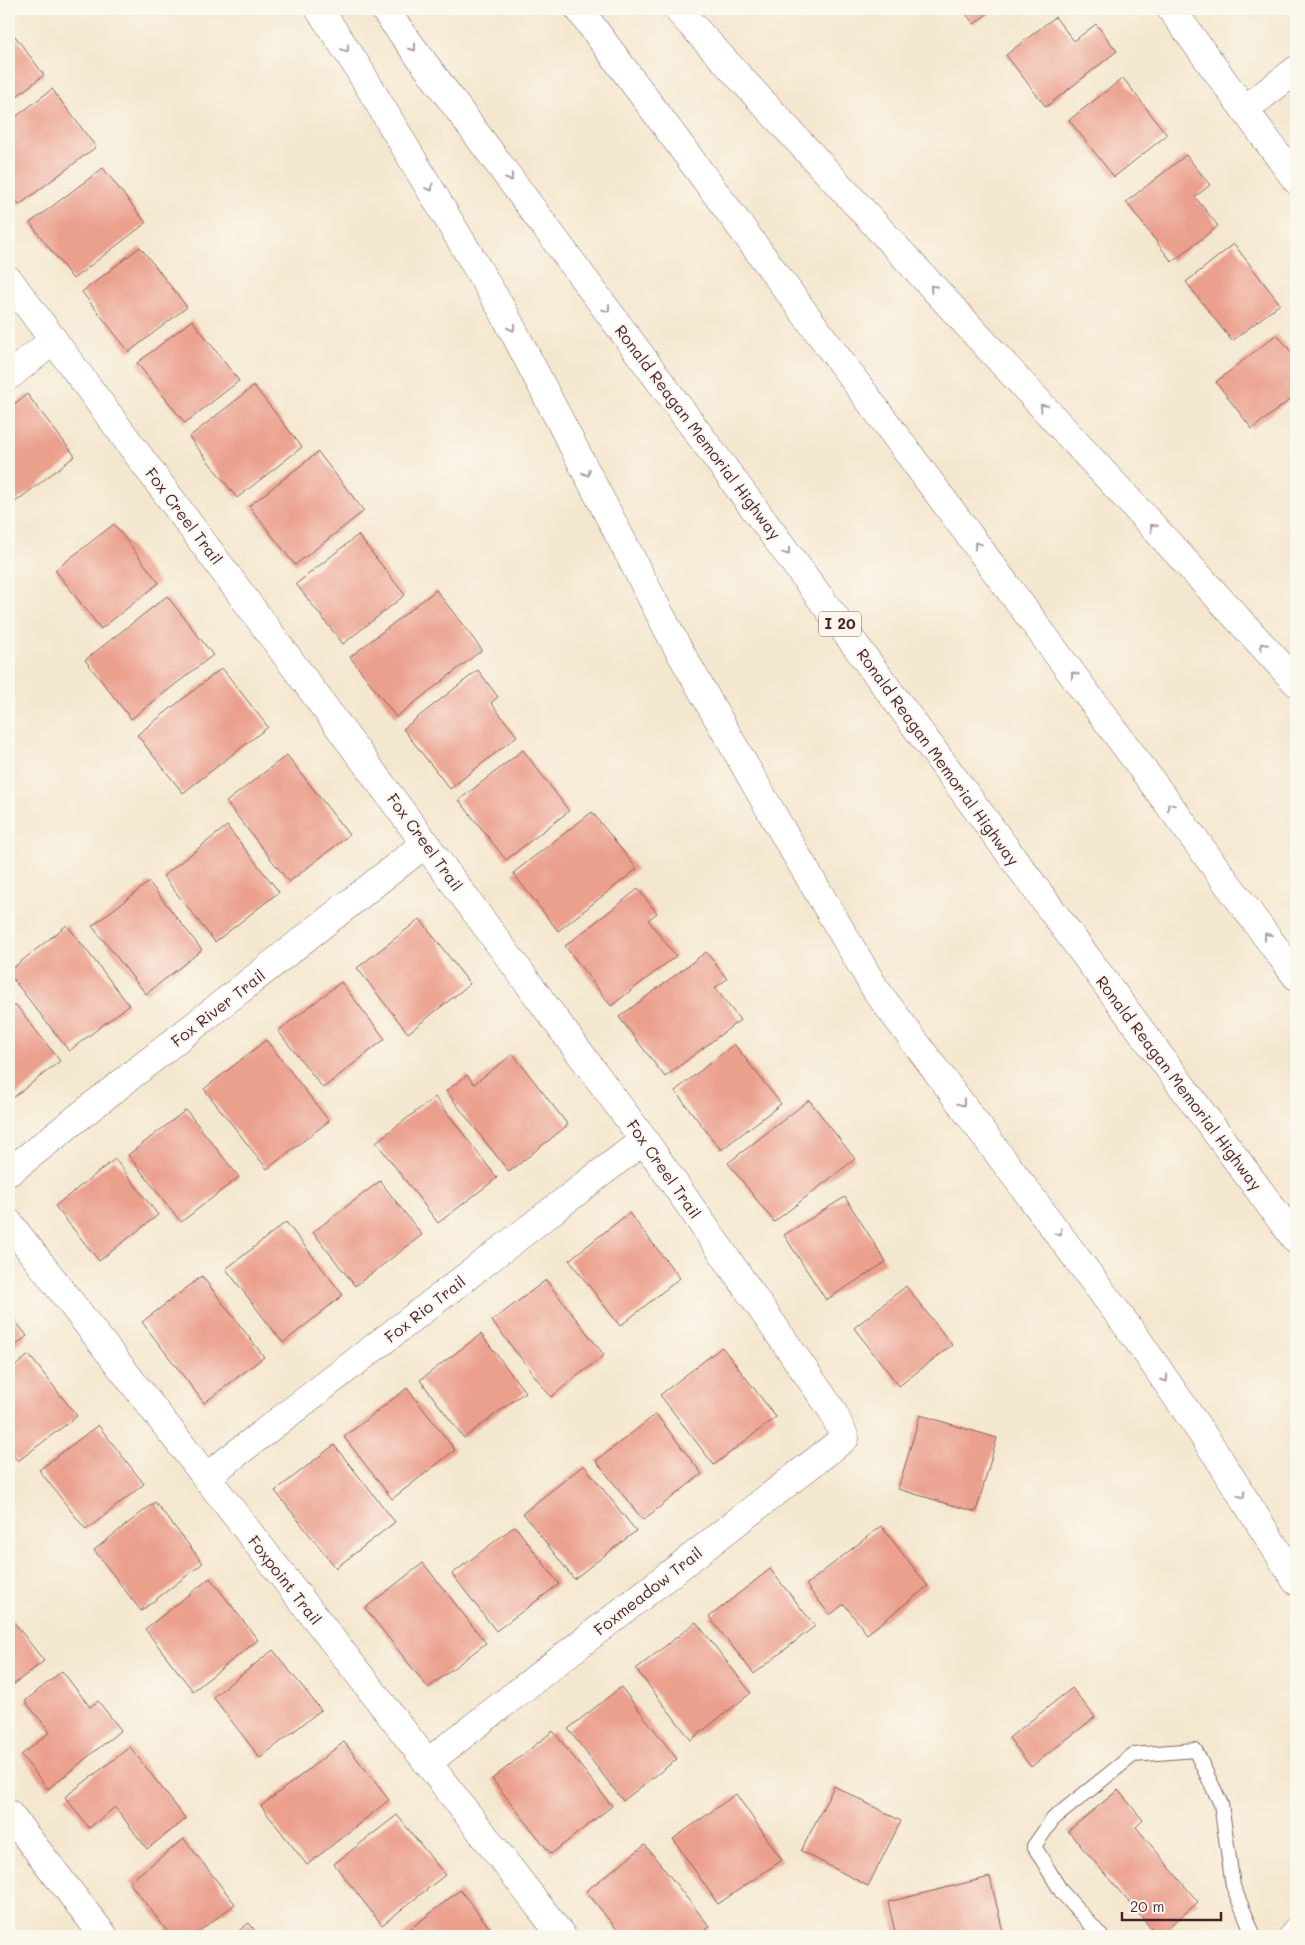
<svg xmlns="http://www.w3.org/2000/svg" width="1305" height="1945" font-family="Mali,sans-serif">
<style>
.building{fill:#eb9f8d}
.lines{fill:none;stroke-linecap:round;stroke-linejoin:round}
.lane-casing{stroke:#866564;stroke-width:16}
.street-casing{stroke:#866564;stroke-width:29}
.secondary-casing{stroke:#866564;stroke-width:29}
.highway-casing{stroke:#866564;stroke-width:29}
.lane{stroke:#fff;stroke-width:14}
.street{stroke:#fff;stroke-width:28}
.secondary{stroke:#fff;stroke-width:28}
.highway{stroke:#fff;stroke-width:28}
.oneway{stroke:#ae9aa0}
.labels{text-anchor:middle;stroke-width:4;stroke-linejoin:round;paint-order:stroke}
.shield{fill:#fbf7ec;stroke:#7f6065;stroke-width:1}
.shield-label{font-size:15px;font-weight:bold;fill:#4a1f2b}
.street-label{font-size:16px;fill:#4a1f2b;stroke:#fbf7ec}
</style>
<rect width="100%" height="100%" fill="#fbf7ec"/>
<filter id="ink" filterUnits="userSpaceOnUse"><feTurbulence type="fractalNoise" baseFrequency=".02" numOctaves="2"/><feDisplacementMap in="SourceGraphic" scale="10" xChannelSelector="R" yChannelSelector="G"/><feConvolveMatrix kernelMatrix="1 2 1 2 8 2 1 2 1" color-interpolation-filters="sRGB"/></filter>
<filter id="wash" filterUnits="userSpaceOnUse"><feTurbulence type="fractalNoise" baseFrequency=".0096" numOctaves="4" result="noise"/><feDisplacementMap in="SourceGraphic" scale="20" xChannelSelector="R" yChannelSelector="G"/><feGaussianBlur stdDeviation="1.12" result="paint"/><feColorMatrix in="noise" values="0 0 0 0 0 0 0 0 0 0 0 0 0 0 0 0 0 1.4 0 .05"/><feComposite in="paint" operator="in"/></filter>
<g filter="url(#wash)">
<rect width="100%" height="100%" fill="#f4e7cf"/>
<g id="blocks">
<g class="building">
<polygon points="962,9 994,9 974,24"/>
<polygon points="1055,17 1074,41 1096,24 1117,51 1046,107 1006,55"/>
<polygon points="9,28 44,75 9,102"/>
<polygon points="1123,78 1167,135 1114,177 1069,120"/>
<polygon points="52,89 96,147 19,205 9,191 9,122"/>
<polygon points="1186,155 1210,185 1195,197 1218,226 1172,262 1126,202"/>
<polygon points="103,168 146,223 73,279 30,223"/>
<polygon points="1234,244 1280,304 1232,341 1186,282"/>
<polygon points="140,247 187,307 129,352 82,292"/>
<polygon points="192,320 239,381 185,423 137,363"/>
<polygon points="1277,334 1296,358 1296,395 1252,429 1216,382"/>
<polygon points="254,386 302,447 237,498 189,437"/>
<polygon points="27,394 75,456 14,503 9,497 9,408"/>
<polygon points="318,452 364,511 295,565 249,506"/>
<polygon points="114,524 159,583 101,629 55,570"/>
<polygon points="358,535 405,595 343,644 296,584"/>
<polygon points="436,590 482,650 396,717 350,657"/>
<polygon points="167,596 213,655 131,719 85,660"/>
<polygon points="222,668 268,727 183,793 137,735"/>
<polygon points="478,670 498,697 491,703 517,736 450,789 403,729"/>
<polygon points="523,750 569,811 506,860 459,800"/>
<polygon points="287,755 349,835 289,882 226,802"/>
<polygon points="592,812 637,869 558,931 513,873"/>
<polygon points="227,826 279,892 215,942 163,876"/>
<polygon points="149,882 202,950 146,994 92,926"/>
<polygon points="638,889 657,913 648,920 676,956 611,1006 565,946"/>
<polygon points="420,919 470,984 408,1033 357,968"/>
<polygon points="67,925 129,1005 69,1051 9,974 9,971"/>
<polygon points="706,952 727,979 715,988 740,1020 665,1077 619,1017"/>
<polygon points="341,982 385,1039 323,1088 278,1031"/>
<polygon points="16,1005 60,1061 9,1101 9,1010"/>
<polygon points="266,1040 329,1121 267,1169 204,1089"/>
<polygon points="734,1044 781,1104 721,1150 675,1091"/>
<polygon points="513,1054 568,1125 509,1172 446,1091 467,1075 474,1084"/>
<polygon points="435,1097 497,1178 438,1223 376,1142"/>
<polygon points="809,1100 855,1159 774,1222 728,1163"/>
<polygon points="186,1110 239,1177 181,1222 128,1155"/>
<polygon points="115,1159 158,1215 99,1261 55,1206"/>
<polygon points="380,1181 422,1235 355,1286 313,1232"/>
<polygon points="845,1197 886,1262 826,1300 784,1235"/>
<polygon points="629,1213 680,1278 620,1326 569,1260"/>
<polygon points="286,1222 343,1295 283,1343 226,1269"/>
<polygon points="202,1276 264,1357 204,1403 142,1322"/>
<polygon points="546,1280 604,1355 551,1397 492,1321"/>
<polygon points="906,1286 952,1345 899,1386 854,1328"/>
<polygon points="9,1313 27,1336 9,1351"/>
<polygon points="481,1334 525,1392 464,1438 420,1380"/>
<polygon points="722,1347 776,1417 714,1465 660,1395"/>
<polygon points="29,1355 77,1416 18,1461 9,1450 9,1371"/>
<polygon points="407,1388 455,1450 392,1499 344,1437"/>
<polygon points="656,1414 702,1474 643,1520 596,1461"/>
<polygon points="920,1415 997,1438 976,1512 898,1489"/>
<polygon points="98,1425 144,1484 86,1530 39,1470"/>
<polygon points="334,1445 395,1522 336,1568 275,1491"/>
<polygon points="584,1465 636,1531 574,1579 523,1513"/>
<polygon points="155,1502 203,1563 141,1611 94,1550"/>
<polygon points="515,1526 559,1584 496,1631 452,1574"/>
<polygon points="881,1526 928,1586 867,1634 844,1604 830,1615 806,1585"/>
<polygon points="423,1563 486,1643 428,1688 365,1608"/>
<polygon points="770,1569 815,1626 754,1674 709,1617"/>
<polygon points="210,1578 258,1640 193,1691 145,1629"/>
<polygon points="9,1616 44,1661 9,1688"/>
<polygon points="696,1622 751,1693 691,1740 636,1669"/>
<polygon points="273,1650 321,1710 260,1758 213,1697"/>
<polygon points="62,1671 90,1707 98,1701 121,1730 48,1789 21,1755 50,1732 25,1701"/>
<polygon points="621,1687 677,1759 623,1801 568,1729"/>
<polygon points="1072,1688 1095,1717 1031,1767 1009,1738"/>
<polygon points="553,1731 612,1806 551,1854 492,1779"/>
<polygon points="344,1742 389,1800 307,1865 261,1806"/>
<polygon points="130,1747 186,1819 147,1849 115,1807 89,1828 65,1797"/>
<polygon points="834,1786 901,1821 868,1886 801,1851"/>
<polygon points="1118,1790 1143,1820 1136,1827 1198,1902 1158,1936 1068,1831"/>
<polygon points="736,1794 782,1860 718,1904 673,1839"/>
<polygon points="397,1815 445,1875 382,1925 334,1864"/>
<polygon points="184,1839 235,1904 193,1936 171,1936 129,1882"/>
<polygon points="645,1845 710,1927 698,1936 622,1936 586,1891"/>
<polygon points="990,1877 1004,1936 896,1936 888,1902"/>
<polygon points="460,1890 496,1936 401,1936"/>
<polygon points="249,1923 259,1936 232,1936"/>
</g>
</g>
</g>
<g filter="url(#ink)">
<use href="#blocks" fill-opacity="0" stroke="#866564" stroke-width="1"/>
<g class="lines">
<g class="lane-casing">
<polyline id="lane" points="1101,1936 1061,1891 1034,1846 1053,1819 1133,1755 1195,1750 1221,1804 1233,1886 1254,1936"/>
</g>
<g class="street-casing">
<g id="street">
<polyline points="1171,9 1296,180"/>
<polyline points="1245,109 1296,70"/>
<polyline points="9,280 644,1140 832,1410 845,1438 427,1763"/>
<polyline points="9,376 54,340"/>
<polyline points="9,1172 426,843"/>
<polyline points="9,1223 562,1936"/>
<polyline points="206,1477 644,1140"/>
<polyline points="9,1814 104,1936"/>
</g>
</g>
<g class="secondary-casing">
<polyline id="secondary" points="1293,1936 1296,1931"/>
</g>
<g class="highway-casing">
<g id="highway">
<polyline points="319,9 355,63 504,313 675,643 781,829 876,990 1137,1339 1216,1454 1296,1581"/>
<polyline points="384,9 1296,1240"/>
<polyline points="579,9 1296,976"/>
<polyline points="677,9 1296,682"/>
</g>
</g>
<use href="#lane" class="lane"/>
<use href="#street" class="street"/>
<use href="#secondary" class="secondary"/>
<use href="#highway" class="highway"/>
</g>
<defs><path id="oneway-chevron" d="M-2-3.5L2.5 0L-2 3.5" fill="none" stroke-width="1.6" stroke-linecap="round" stroke-linejoin="round" transform="scale(1.25)"/></defs>
<g class="oneway">
<use href="#oneway-chevron" transform="translate(413 48) rotate(53)"/>
<use href="#oneway-chevron" transform="translate(346 49) rotate(56)"/>
<use href="#oneway-chevron" transform="translate(510 178) rotate(53)"/>
<use href="#oneway-chevron" transform="translate(430 188) rotate(59)"/>
<use href="#oneway-chevron" transform="translate(933 288) rotate(-133)"/>
<use href="#oneway-chevron" transform="translate(607 309) rotate(53)"/>
<use href="#oneway-chevron" transform="translate(512 328) rotate(63)"/>
<use href="#oneway-chevron" transform="translate(1043 407) rotate(-133)"/>
<use href="#oneway-chevron" transform="translate(587 473) rotate(63)"/>
<use href="#oneway-chevron" transform="translate(1153 527) rotate(-133)"/>
<use href="#oneway-chevron" transform="translate(977 545) rotate(-127)"/>
<use href="#oneway-chevron" transform="translate(787 552) rotate(53)"/>
<use href="#oneway-chevron" transform="translate(1263 646) rotate(-133)"/>
<use href="#oneway-chevron" transform="translate(1074 675) rotate(-127)"/>
<use href="#oneway-chevron" transform="translate(1170 806) rotate(-127)"/>
<use href="#oneway-chevron" transform="translate(1267 936) rotate(-127)"/>
<use href="#oneway-chevron" transform="translate(962 1103) rotate(53)"/>
<use href="#oneway-chevron" transform="translate(1059 1233) rotate(54)"/>
<use href="#oneway-chevron" transform="translate(1165 1379) rotate(55)"/>
<use href="#oneway-chevron" transform="translate(1242 1495) rotate(58)"/>
</g>
</g>
<g class="labels">
<rect class="shield" x="819" y="611.5" width="42" height="25" rx="4"/>
<g class="shield-label">
<text x="840" y="629">I 20</text>
</g>
<g class="street-label">
<text transform="translate(698 432) rotate(53)" y="6">Ronald Reagan Memorial Highway</text>
<text transform="translate(184 516) rotate(53)" y="6">Fox Creel Trail</text>
<text transform="translate(938 757) rotate(54)" y="6">Ronald Reagan Memorial Highway</text>
<text transform="translate(425 842) rotate(54)" y="6">Fox Creel Trail</text>
<text transform="translate(218 1008) rotate(-38)" y="6">Fox River Trail</text>
<text transform="translate(1179 1083) rotate(53)" y="6">Ronald Reagan Memorial Highway</text>
<text transform="translate(664 1169) rotate(55)" y="6">Fox Creel Trail</text>
<text transform="translate(425 1309) rotate(-38)" y="6">Fox Rio Trail</text>
<text transform="translate(285 1580) rotate(52)" y="6">Foxpoint Trail</text>
<text transform="translate(648 1591) rotate(-38)" y="6">Foxmeadow Trail</text>
</g>
</g>
<rect width="1305" height="1945" fill="none" stroke="#fbf7ec" stroke-width="30"/>
<path d="M1122 1912v8h99v-8" fill="none" stroke="#4a1f2b" stroke-width="2.5"/>
<text x="1130" y="1912" font-size="15" fill="#4a1f2b" stroke="#fbf7ec" stroke-width="4" paint-order="stroke">20 m</text>
</svg>
